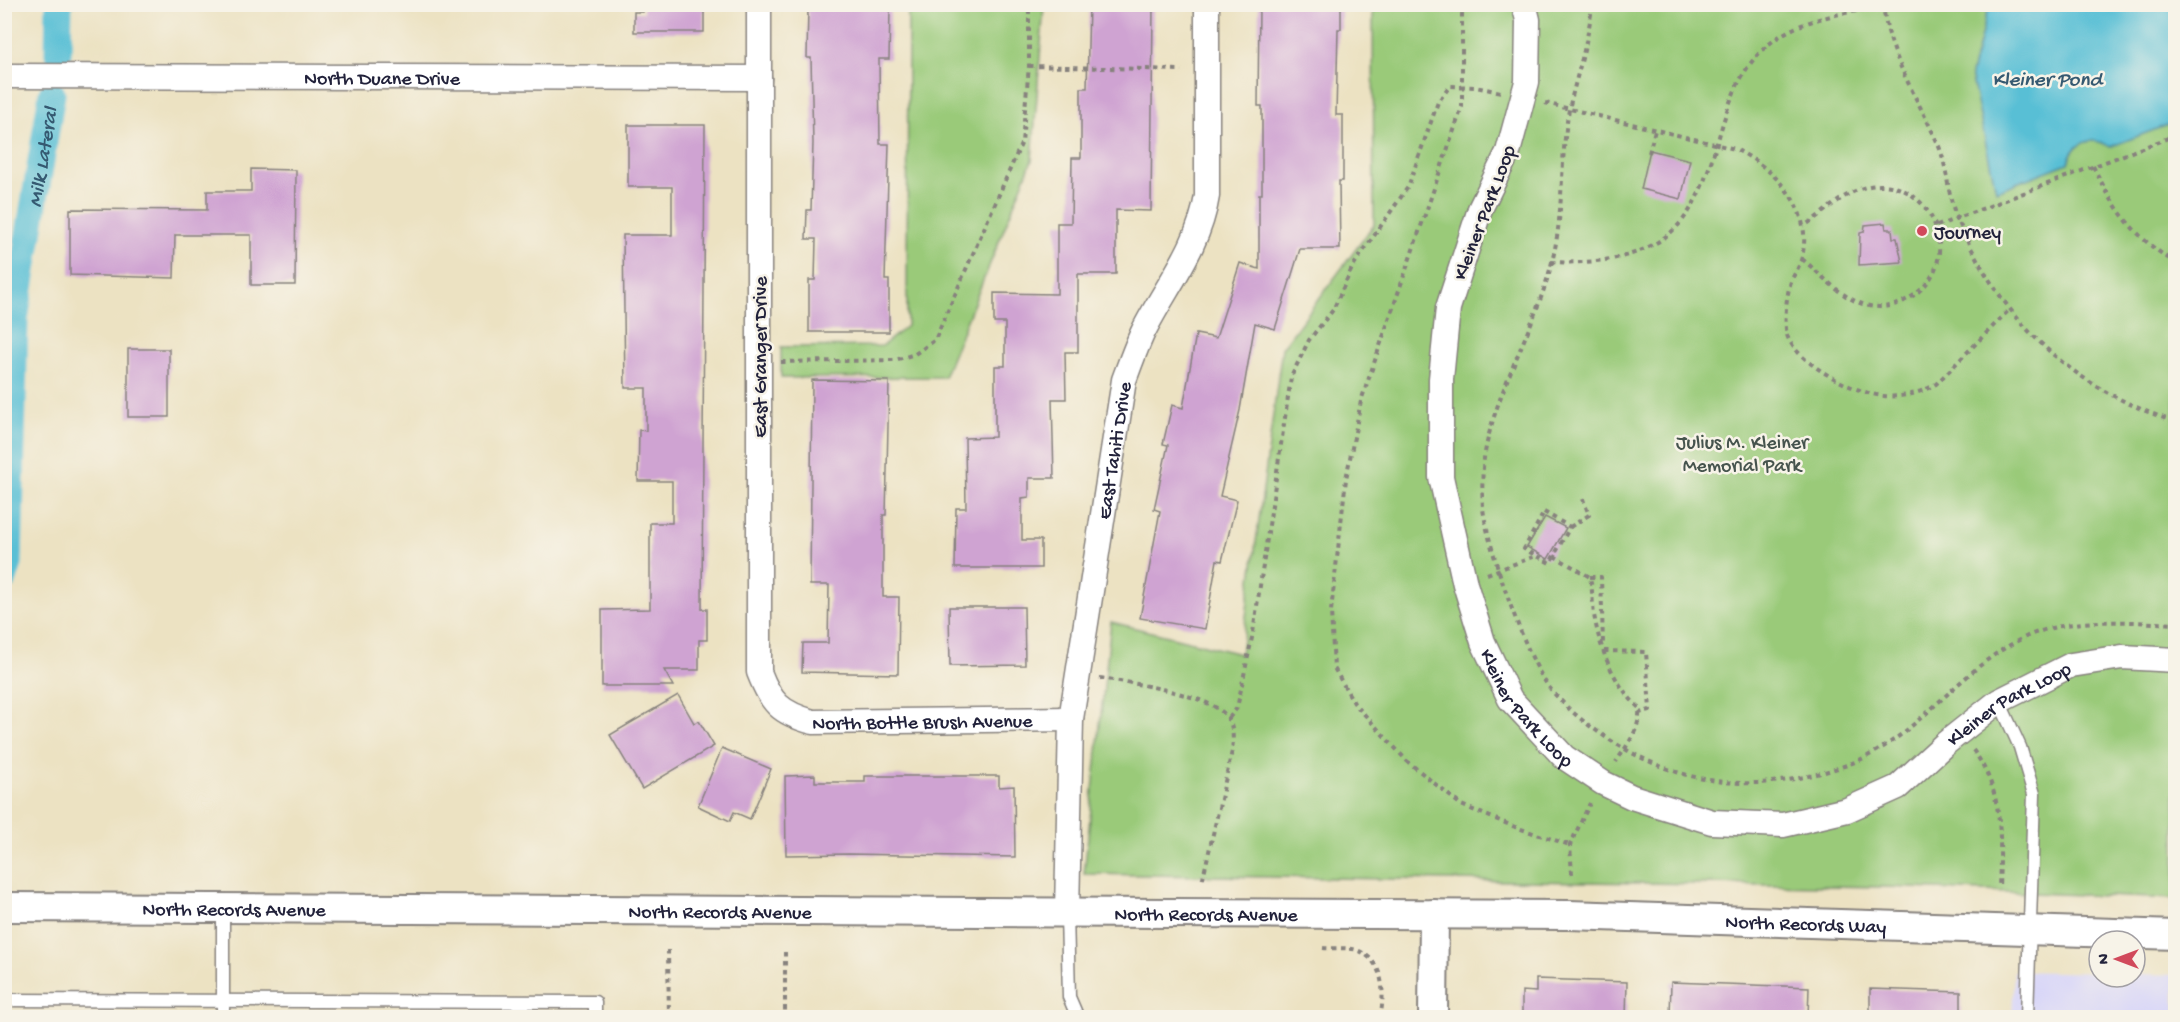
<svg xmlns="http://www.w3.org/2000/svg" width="2180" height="1022" font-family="'Gochi Hand',sans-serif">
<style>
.built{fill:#d9d7f8}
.green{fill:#9aca79;stroke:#5e765a;stroke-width:1.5}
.water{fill:#58bfd5;stroke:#3d7088;stroke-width:1.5}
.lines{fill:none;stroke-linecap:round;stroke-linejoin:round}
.canal{stroke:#58bfd5;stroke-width:27}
.building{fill:#cfa3d2}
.service-casing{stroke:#87827e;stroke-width:15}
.minor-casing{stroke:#87827e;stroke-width:27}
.tertiary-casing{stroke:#87827e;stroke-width:32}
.path{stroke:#87827e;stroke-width:4;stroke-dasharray:4.5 4.5;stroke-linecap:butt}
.service{stroke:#fff;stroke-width:12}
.minor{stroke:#fff;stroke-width:24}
.tertiary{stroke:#fff;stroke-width:28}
.poi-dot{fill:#d1495b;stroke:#f7f3e8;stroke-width:2}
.labels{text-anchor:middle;stroke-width:5;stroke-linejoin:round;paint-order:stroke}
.street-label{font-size:20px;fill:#22223b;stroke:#f7f3e8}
.poi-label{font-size:20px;fill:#22223b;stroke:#f7f3e8;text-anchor:start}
.park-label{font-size:20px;fill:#46544e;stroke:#f7f3e8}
.water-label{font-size:21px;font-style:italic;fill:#355971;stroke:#f7f3e8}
</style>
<rect width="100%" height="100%" fill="#f7f3e8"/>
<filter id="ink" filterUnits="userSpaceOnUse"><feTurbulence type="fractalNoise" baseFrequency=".0167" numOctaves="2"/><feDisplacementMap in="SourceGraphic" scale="12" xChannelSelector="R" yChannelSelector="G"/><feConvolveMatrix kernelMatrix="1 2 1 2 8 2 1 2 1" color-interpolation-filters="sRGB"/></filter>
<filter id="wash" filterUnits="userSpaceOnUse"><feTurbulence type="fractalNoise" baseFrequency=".008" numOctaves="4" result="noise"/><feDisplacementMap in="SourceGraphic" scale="24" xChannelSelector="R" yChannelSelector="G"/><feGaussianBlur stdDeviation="1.35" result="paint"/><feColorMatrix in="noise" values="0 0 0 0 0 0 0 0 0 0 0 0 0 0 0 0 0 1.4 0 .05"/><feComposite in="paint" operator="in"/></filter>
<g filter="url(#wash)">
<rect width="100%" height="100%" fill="#ece2c2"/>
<polygon class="built" points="2014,971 2099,973 2099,977 2135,977 2135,974 2175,975 2175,1017 2012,1018"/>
<g class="green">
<polygon points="908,5 1044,5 1032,160 944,377 781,378 781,347 882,346 907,326"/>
<polygon points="1373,5 2175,5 2175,899 1886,887 1084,874 1111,622 1241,654 1282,348 1374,225"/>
</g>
<path class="water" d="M 1989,5 L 2175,5 L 2175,122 L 2110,147 C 2092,135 2073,142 2068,163 L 1996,191 L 1971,74 Z"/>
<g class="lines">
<g class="canal">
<polyline points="58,53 59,4"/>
<path id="s1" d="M 4,578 L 9,563 L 15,319 L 52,94"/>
</g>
</g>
<g id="blocks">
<g class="building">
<polygon points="643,4 704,4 704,32 634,32 634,12 643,12"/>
<polygon points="847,4 890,8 889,59 879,59 880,144 889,144 885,280 889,280 889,332 809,332 809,280 815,280 816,239 806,239 807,210 811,210 813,143 811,58 807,58 808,7 846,8"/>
<polygon points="1089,4 1153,4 1151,211 1116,210 1116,274 1078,274 1078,352 1065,352 1066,399 1052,399 1054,478 1029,478 1029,497 1022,498 1022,540 1041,540 1041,568 955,568 956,508 966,508 965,438 995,437 995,366 1005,366 1005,323 994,323 994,293 1057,294 1057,223 1071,223 1072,158 1081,158 1081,88 1087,88"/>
<polygon points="1259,4 1341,4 1341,29 1338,29 1336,115 1343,115 1343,181 1339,181 1340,249 1300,249 1275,329 1255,323 1240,410 1220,496 1237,500 1222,561 1217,560 1205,629 1140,618 1160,511 1154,509 1168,445 1163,444 1172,405 1183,408 1196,334 1216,338 1240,263 1259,269 1259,194 1262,194 1262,106 1258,106"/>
<polygon points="628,125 705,125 702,609 707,609 707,640 699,640 699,670 664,670 673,686 602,686 602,610 650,609 650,523 672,523 672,481 638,481 639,430 646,431 646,388 625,388 623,235 672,235 672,187 628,187"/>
<polygon points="1650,150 1690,160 1681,199 1641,189"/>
<polygon points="251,169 296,170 295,285 251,285 251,235 175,235 174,278 70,275 70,209 207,210 207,191 251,191"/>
<polygon points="1885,223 1886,229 1892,229 1893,238 1897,238 1902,262 1859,265 1860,233 1864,232 1865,225"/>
<rect x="128" y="349" width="41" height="68"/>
<polygon points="812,380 889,381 886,515 883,515 883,597 899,597 898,674 802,672 803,643 828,643 829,585 810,585"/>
<polygon points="1545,517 1566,528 1548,559 1527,547"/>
<polygon points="949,607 1024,607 1025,665 950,666"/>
<polygon points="678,695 694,723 699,721 714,746 642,789 610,735"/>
<polygon points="722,748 771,769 750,819 734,812 730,821 698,806"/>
<polygon points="815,775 815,782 865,782 865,776 999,776 999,787 1014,786 1015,857 849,854 786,855 785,776"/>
<polygon points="1536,979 1627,982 1626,1017 1522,1017 1522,991 1536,992"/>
<polygon points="1671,982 1809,987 1808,1017 1670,1017"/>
<polygon points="1870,989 1961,992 1961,1017 1870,1017"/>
</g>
</g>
</g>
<g filter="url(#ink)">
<use href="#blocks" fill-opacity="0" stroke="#87827e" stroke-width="1.5"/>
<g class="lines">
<g class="service-casing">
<g id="service">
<polyline points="1999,701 2020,747 2034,794 2027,1018"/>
<polyline points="223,908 223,1018"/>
<polyline points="1067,913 1069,997 1078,1018"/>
<polyline points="4,1000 595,1002 595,1018"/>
</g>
</g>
<g class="minor-casing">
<g id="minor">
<path id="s2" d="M 759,4 L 759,672 C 771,703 780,713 813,722 L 1071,719"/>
<path id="s3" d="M 1524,4 L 1528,20 L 1527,82 L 1508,152 L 1480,209 L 1448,308 L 1441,379 L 1441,477 L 1465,584 L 1483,642 L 1510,699 L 1564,757 L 1603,783 L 1632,797 L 1712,822 L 1783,825 L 1847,810 L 1898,787 L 1946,743 L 1999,701 L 2071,665 L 2122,657 L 2176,660"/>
<path id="s4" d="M 4,76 L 759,78"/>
<path id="s5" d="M 1067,913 L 1071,719 L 1124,380 C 1130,364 1136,347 1143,332 C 1166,286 1199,248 1207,196 L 1207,4"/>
</g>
</g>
<g class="tertiary-casing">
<g id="tertiary">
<path id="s6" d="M 4,907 L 1569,915 L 2176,935"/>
<polyline points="1433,1018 1434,914"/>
</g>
</g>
<g class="path">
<polyline points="1462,4 1462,107 1361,401 1346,479 1331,611 1334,668 1354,703 1407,761 1461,805 1515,827 1570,845"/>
<path d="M 1592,4 C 1589,43 1575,78 1568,115 C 1561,157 1563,201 1556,243 C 1543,318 1496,383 1484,458 C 1482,473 1482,492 1483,508 C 1487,545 1526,658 1549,687 C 1566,709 1590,727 1613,742 C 1689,789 1761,794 1844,766 C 1920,741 1961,661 2035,633 C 2080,617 2129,622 2176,624"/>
<path d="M 1883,4 C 1888,55 1918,98 1938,144 C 1948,167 1947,195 1957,218 C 2001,320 2070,388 2176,422"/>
<polyline points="1029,66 1182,70"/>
<path d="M 1545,103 L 1735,149 C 1776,169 1816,211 1801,260 C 1799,269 1792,276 1790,285 C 1786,298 1784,322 1787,335 C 1796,363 1856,394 1884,396 C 1902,398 1921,393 1936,384 L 2010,309"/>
<polyline points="1649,153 1655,130"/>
<path d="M 2093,166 C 2114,208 2134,238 2176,263"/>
<polyline points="1937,226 2176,135"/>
<path d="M 1802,259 C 1820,273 1838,295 1860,303 C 1873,309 1891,308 1904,301 C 1978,264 1923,157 1853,192 C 1836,200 1820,216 1804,226"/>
<path d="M 1551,262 C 1595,264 1649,260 1681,222 C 1699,201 1710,166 1718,140 C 1728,105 1739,69 1768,45 C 1799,18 1844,13 1883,7"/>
<polyline points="781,362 895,360 915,354 935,340 1022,142 1029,66 1029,4"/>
<polygon points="1544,512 1570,527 1550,563 1524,549"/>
<polyline points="1570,527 1589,515 1583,499"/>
<path d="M 1554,556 L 1590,577 C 1593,591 1592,606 1595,620 C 1601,653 1615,685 1639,708 C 1641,729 1627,745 1616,762"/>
<polyline points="1487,574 1536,556"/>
<polyline points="1590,577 1601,577 1603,643"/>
<polyline points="1604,651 1646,652 1650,710 1639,713"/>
<path d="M 1100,678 C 1127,682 1218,695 1229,720 C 1234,730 1233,741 1232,751 L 1202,882"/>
<polyline points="1229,718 1237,708 1253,633 1291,377 1309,340 1333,310 1353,266 1408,187 1438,102 1450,86 1475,87 1501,92"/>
<path d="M 1973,750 C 2004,792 2001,837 1999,887"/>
<polyline points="1572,874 1570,845 1590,803"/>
<path d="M 1323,948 C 1333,949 1347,947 1357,950 C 1385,961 1385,994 1380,1018"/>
<polyline points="668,950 669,1018"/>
<polyline points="785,952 785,1018"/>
</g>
<use href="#service" class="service"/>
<use href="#minor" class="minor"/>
<use href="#tertiary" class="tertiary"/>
</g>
</g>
<circle class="poi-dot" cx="1922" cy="231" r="6"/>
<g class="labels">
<g class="street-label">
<text dy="7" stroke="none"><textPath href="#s4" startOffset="378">North Duane Drive</textPath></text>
<text transform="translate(1483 212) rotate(-69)" y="7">Kleiner Park Loop</text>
<text transform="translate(759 357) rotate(-90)" y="7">East Granger Drive</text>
<text dy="7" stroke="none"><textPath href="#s5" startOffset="466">East Tahiti Drive</textPath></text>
<text dy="7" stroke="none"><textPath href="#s3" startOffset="738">Kleiner Park Loop</textPath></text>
<text dy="7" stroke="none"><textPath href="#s3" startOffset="1296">Kleiner Park Loop</textPath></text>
<text dy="7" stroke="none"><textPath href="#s2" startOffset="855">North Bottle Brush Avenue</textPath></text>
<text dy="7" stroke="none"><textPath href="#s6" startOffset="230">North Records Avenue</textPath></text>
<text dy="7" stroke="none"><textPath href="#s6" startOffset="716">North Records Avenue</textPath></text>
<text dy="7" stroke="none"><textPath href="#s6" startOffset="1202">North Records Avenue</textPath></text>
<text dy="7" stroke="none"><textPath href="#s6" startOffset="1802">North Records Way</textPath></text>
</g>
<g class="poi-label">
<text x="1934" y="238">Journey</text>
</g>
<g class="park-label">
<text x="1742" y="448">Julius M. Kleiner<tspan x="1742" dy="23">Memorial Park</tspan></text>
</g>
<g class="water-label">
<text x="2047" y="85">Kleiner Pond</text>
<text dy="7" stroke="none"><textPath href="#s1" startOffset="424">Milk Lateral</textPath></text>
</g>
</g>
<rect width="2180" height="1022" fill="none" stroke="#f7f3e8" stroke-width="24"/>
<g transform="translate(2117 959) rotate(270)"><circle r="28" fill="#f7f3e8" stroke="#a29fa3" stroke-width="1.5"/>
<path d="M0-4.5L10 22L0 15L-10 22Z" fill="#d1495b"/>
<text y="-9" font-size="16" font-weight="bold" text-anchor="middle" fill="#22223b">N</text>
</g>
</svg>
